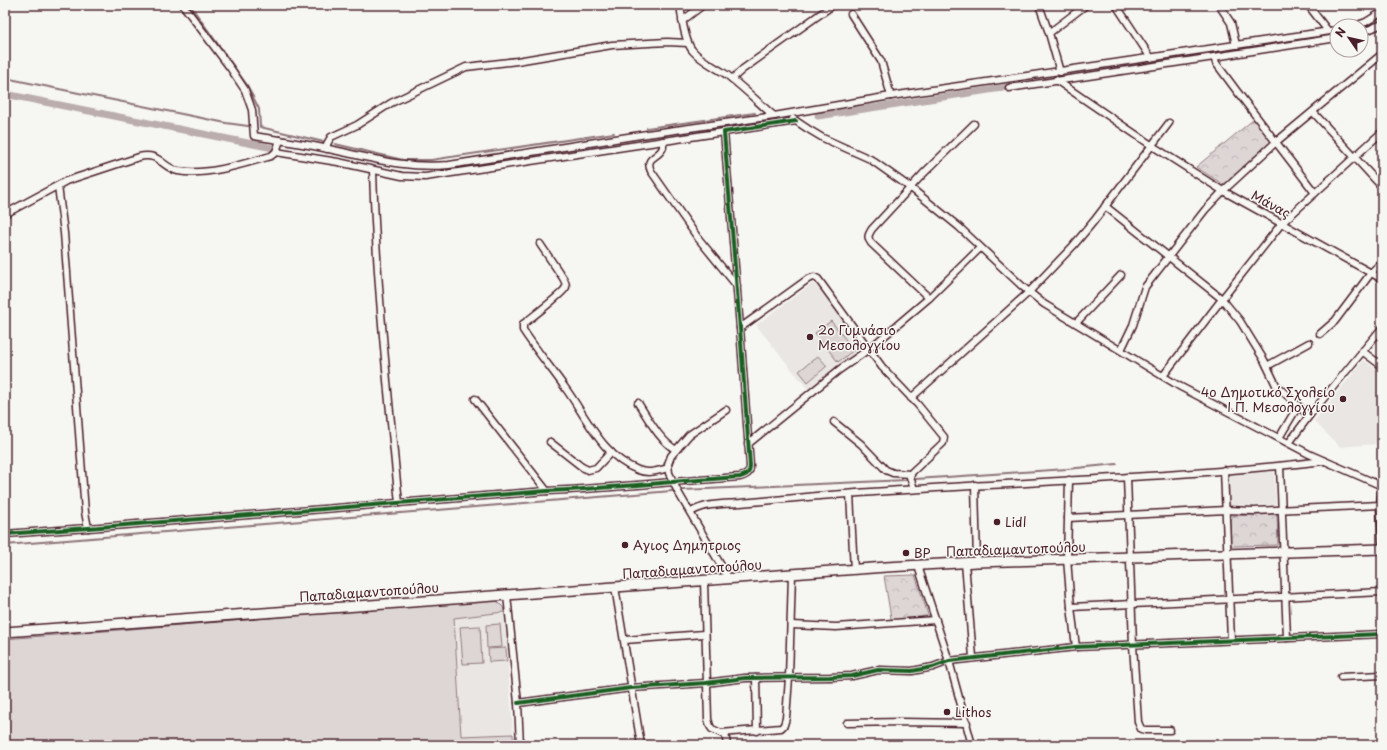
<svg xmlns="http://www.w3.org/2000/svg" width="1387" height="750" font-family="'Playpen Sans',sans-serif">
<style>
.built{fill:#e9e6e3}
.grass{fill:#ddd6d5;stroke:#947a80}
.park{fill:url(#park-crowns);stroke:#947a80}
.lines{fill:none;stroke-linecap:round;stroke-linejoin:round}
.stream{stroke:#8e747a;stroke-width:2}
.canal{stroke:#bbadae;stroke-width:7}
.minor-casing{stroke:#4a1f2b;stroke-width:9}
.secondary-casing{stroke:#4a1f2b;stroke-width:12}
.minor{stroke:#f6f6f2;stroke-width:6}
.secondary{stroke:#f6f6f2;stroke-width:9}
.cycleway-casing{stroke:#f6f6f2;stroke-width:6}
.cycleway{stroke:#1b5e20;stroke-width:4}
.poi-dot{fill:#4a1f2b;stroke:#f6f6f2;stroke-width:1.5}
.labels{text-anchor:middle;stroke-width:3;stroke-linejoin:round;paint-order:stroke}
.street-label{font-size:13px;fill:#4a1f2b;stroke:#f6f6f2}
.poi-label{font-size:13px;fill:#4a1f2b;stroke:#f6f6f2;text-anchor:start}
</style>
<defs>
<pattern id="park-crowns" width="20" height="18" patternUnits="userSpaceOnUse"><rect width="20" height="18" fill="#ddd6d5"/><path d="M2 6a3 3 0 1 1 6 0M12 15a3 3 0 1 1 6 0" fill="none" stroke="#bfb7b7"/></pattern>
</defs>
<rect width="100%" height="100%" fill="#f6f6f2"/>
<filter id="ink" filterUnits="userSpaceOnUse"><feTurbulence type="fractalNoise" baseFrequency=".025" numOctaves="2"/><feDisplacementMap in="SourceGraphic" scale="8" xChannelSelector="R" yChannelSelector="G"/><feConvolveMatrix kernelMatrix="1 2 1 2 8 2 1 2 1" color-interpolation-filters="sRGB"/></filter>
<g filter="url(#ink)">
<g class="built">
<polygon points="812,284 814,284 817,286 864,349 810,392 756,325"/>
<polygon points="1364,360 1382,374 1382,435 1375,444 1340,447 1314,421"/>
<polygon points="1274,471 1276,505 1230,506 1228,474"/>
<polygon points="504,612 513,734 461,737 454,617"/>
</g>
<g class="grass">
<polygon points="831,321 854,350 838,362 815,333"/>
<polygon points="818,356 827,366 808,382 799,371"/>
<polygon points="496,600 503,607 504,612 454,618 461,736 513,734 514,745 5,745 5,639"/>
<polygon points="500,624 502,647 487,648 486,625"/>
<polygon points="480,626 482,663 463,664 460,627"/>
<polygon points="506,648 507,661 489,662 488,649"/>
</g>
<g class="park">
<polygon points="1254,119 1272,142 1224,185 1196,167"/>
<polygon points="1277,514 1278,545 1231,546 1230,516"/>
<polygon points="915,575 930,621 892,624 884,576"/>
</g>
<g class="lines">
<g class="stream">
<polyline points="190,5 247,85 259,109 260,127 324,142"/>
<polyline points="5,78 226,123 248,126"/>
<polyline points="647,128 755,113"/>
<polyline points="335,144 403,160 431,160 614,133"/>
<polyline points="916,479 1067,469 1117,464"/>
<polyline points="683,490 906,480"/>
<polyline points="5,545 672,491"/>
</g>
<g class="canal">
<polyline points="5,94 273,148"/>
<polyline points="818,116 1015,86"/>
</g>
<g class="minor-casing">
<g id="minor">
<path d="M 183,5 L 231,69 L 245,90 L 252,110 L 254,136 C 279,140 304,144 329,149 C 371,158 406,169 449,165 L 647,134 L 774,116"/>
<path d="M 680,5 C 682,18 684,39 692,50 C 701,61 716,67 727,75 C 744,88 759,103 774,116 L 891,96 L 1337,30"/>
<polyline points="1039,5 1049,33 1086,5"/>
<polyline points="1116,5 1151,58"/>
<polyline points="1219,5 1231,23 1236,45"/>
<polyline points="1308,5 1328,31"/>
<polyline points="851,14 881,61 891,96"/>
<polyline points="682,21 703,5"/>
<polyline points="1355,26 1366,22 1382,12"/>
<polyline points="1049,33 1060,72"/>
<polyline points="1361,33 1382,24"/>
<polyline points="732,79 743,69 833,5"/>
<polyline points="1056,80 1151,145 1223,191 1382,279"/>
<polyline points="1009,88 1214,57"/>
<polyline points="1313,112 1382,187"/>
<polyline points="793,119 808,129 823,138 870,159 911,188 959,227 1023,287 1044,304 1179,386 1309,454 1382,486"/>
<path d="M 663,141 C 663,142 663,147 663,147 C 660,158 644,156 651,171 L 698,238 L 737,286"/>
<polyline points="327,149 327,144 331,137 357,125 391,103 466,67 517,61 612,45 667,42 688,43"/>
<polyline points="276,152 338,162 402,176 425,177 724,132"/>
<path d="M 373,170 C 376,281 388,392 399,503"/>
<polyline points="58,186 64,233 85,512 88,528"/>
<polyline points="1315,193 1236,90 1216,63 1214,57 1337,38"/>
<polyline points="1105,206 1222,299 1240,321 1264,360 1276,385 1309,416"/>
<path d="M 5,214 L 66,181 L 139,157 C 160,152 161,167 178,171 C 207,176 243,164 271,156 L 276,152 L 280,140"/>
<path d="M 540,244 L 563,278 C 565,281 566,283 566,287 C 564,293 533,316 526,322 L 523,324 L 523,330 C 536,350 552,369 566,389 C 587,418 603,457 638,470 C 648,474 658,471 668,468"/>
<path d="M 929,298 L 871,243 C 867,238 868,235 872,229 L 923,174 L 974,124"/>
<polyline points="1076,323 1121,275"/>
<polyline points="740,328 808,279 814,277 818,279 882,367 918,405 944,437 943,443 912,472 910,477 914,489"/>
<polyline points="1320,334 1335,321 1371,273 1382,262"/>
<polyline points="1121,350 1133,325 1145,287 1205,210 1223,191 1276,142 1382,54"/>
<polyline points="1362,351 1382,366"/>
<polyline points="1267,366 1309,343"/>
<polyline points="1163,376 1222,299 1282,223 1382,132"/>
<polyline points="911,398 1029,292 1073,246 1094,221 1169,123"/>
<polyline points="475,399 547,491"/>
<path d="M 638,403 C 648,418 659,440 676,450"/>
<polyline points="726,410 689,435 671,456 668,464 669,473 678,492 729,579"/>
<polyline points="834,422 861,444 886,470 893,473 911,474"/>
<polyline points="1279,438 1298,406"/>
<polyline points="550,442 582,467 588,470 596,468 611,452"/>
<polyline points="1289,443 1309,416 1382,328"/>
<polyline points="748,444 839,370 869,349 929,298 980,248"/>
<polyline points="1280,466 1287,638"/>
<polyline points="1224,470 1231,640"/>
<polyline points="1127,477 1133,645 1138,722 1141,729 1145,730 1170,730"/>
<polyline points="1069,480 1067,559 1071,607 1076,647"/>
<polyline points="975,485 977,562"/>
<polyline points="1382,486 1380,505 1382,541"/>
<polyline points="850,494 854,570"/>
<path d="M 691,512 C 706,503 723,504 740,503 C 763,501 785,499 807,497 C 979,482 1152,481 1324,461"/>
<polyline points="1068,518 1226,510 1254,511 1380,505"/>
<path d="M 5,534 L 88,528 L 547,491 C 612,488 676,481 740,477 C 747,475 750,473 750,466 L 740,328 L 724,132 L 796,121"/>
<polyline points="965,563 973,657"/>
<polyline points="918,566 949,661 972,745"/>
<polyline points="704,581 708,719 710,726 712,729 721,733 781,728 784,725 786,718 789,678 792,574"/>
<polyline points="615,587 641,745"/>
<polyline points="507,595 518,703 520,745"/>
<polyline points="1071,607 1382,592"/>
<polyline points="792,625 836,627 936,620"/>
<polyline points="625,640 704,634"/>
<polyline points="1341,677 1382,675"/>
<polyline points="756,678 757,731"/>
<polyline points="518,703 631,688 706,683 745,678 830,677 852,676 878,670 912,671 933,667 949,661 1076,647 1382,634"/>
<polyline points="847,723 902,722 967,723"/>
<polyline points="725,733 727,745"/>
</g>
</g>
<g class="secondary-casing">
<polyline id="secondary" points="5,632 886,567 977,562 1382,549"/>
</g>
<use href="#minor" class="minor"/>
<use href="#secondary" class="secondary"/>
<g class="cycleway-casing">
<g id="cycleway">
<path d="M 5,534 L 88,528 L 547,491 C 612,488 676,481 740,477 C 747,475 750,473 750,466 L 740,328 L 724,132 L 796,121"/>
<polyline points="518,703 631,688 706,683 745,678 830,677 852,676 878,670 912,671 933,667 949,661 1076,647 1382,634"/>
</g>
</g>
<use href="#cycleway" class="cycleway"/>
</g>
</g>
<g class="poi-dot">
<circle cx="810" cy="337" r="4"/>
<circle cx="1343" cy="399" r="4"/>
<circle cx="997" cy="522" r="4"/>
<circle cx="625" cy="545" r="4"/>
<circle cx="906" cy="553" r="4"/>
<circle cx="947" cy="712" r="4"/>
</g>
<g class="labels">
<g class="street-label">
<text transform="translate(1271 204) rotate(29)" y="5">Μάνας</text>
<text transform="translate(1016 549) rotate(-2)" y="5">Παπαδιαμαντοπούλου</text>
<text transform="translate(692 569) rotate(-4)" y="5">Παπαδιαμαντοπούλου</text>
<text transform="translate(369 592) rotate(-4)" y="5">Παπαδιαμαντοπούλου</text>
</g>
<g class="poi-label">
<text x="818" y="335">2ο Γυμνάσιο<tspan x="818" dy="15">Μεσολογγίου</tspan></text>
<text x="1335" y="397" text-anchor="end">4ο Δημοτικό Σχολείο<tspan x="1335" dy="15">Ι.Π. Μεσολογγίου</tspan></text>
<text x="1005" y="527">Lidl</text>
<text x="633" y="550">Αγιος Δημητριος</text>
<text x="914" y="558">BP</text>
<text x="955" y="717">Lithos</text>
</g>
</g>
<rect width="1387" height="750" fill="none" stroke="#f6f6f2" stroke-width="20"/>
<rect x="10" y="10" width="1367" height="730" fill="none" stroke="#4a1f2b" stroke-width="1.5" filter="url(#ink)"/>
<g transform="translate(1349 38) rotate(304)"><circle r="19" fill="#f6f6f2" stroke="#b1a0a2"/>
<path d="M0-3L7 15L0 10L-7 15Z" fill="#4a1f2b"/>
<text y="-6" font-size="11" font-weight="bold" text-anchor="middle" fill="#4a1f2b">N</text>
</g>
</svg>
